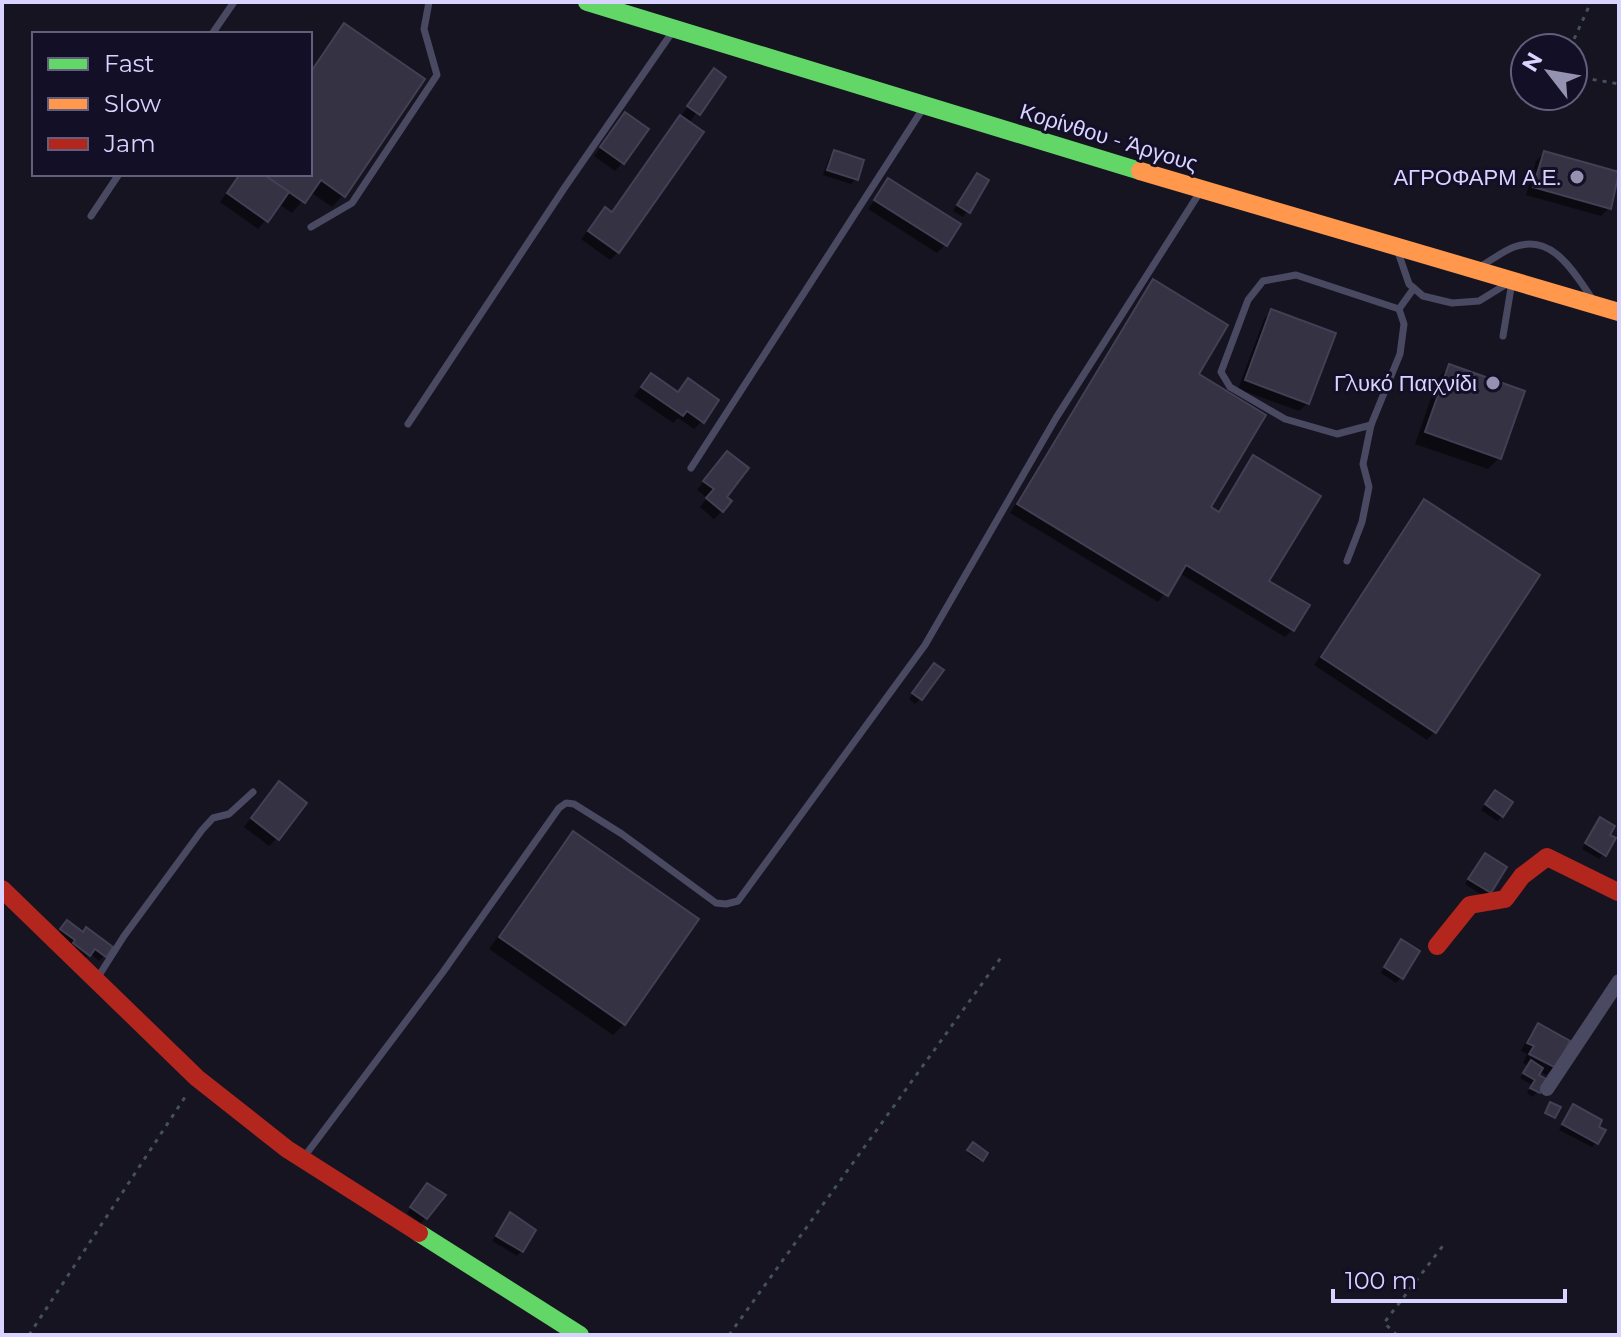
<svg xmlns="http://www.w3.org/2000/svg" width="1621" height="1337" font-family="Montserrat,sans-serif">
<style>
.shadow{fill:#0007}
.building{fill:#343243;stroke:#433f54;stroke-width:2}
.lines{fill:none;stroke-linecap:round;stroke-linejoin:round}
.path{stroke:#44505f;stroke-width:3;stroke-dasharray:4 6;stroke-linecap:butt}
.lane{stroke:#4a4962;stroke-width:7}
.street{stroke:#4a4962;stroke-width:14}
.fast{stroke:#63d668;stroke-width:18}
.slow{stroke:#ff974d;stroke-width:18}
.jam{stroke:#b3261e;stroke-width:18}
.poi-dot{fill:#9591b1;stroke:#130f26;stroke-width:3}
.labels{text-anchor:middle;stroke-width:6;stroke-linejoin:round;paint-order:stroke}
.street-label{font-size:22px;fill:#d9d4ff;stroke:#130f26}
.poi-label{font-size:22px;fill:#d9d4ff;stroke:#130f26;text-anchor:end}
</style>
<rect width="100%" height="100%" fill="#161421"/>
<g class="shadow">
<polygon points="344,26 343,195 332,207 310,192 292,213 279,204 258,229 220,202 239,174 310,174 310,71 333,37"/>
<polygon points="714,70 724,77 688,124 618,252 610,260 581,239 605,209 611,214"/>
<polygon points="625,115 623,162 615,171 594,156"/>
<polygon points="834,153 856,179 851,184 823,175 829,158"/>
<polygon points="1544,153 1619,175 1609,208 1601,216 1526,195 1536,161"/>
<polygon points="977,175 987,181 963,217 953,211"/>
<polygon points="888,181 945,245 937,253 868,209"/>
<polygon points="1153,282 1196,375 1208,508 1217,513 1246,466 1254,458 1266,582 1293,629 1285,637 1179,573 1158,602 1010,513 1145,290"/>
<polygon points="1272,311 1308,403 1299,411 1238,389 1264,319"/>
<polygon points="1450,366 1499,458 1488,469 1415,444 1438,378"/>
<polygon points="651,375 677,393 688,381 702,421 694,429 678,418 673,423 634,396"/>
<polygon points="720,461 724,497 722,511 714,519 700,507 707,498 697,490"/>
<polygon points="1424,501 1435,731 1427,740 1314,665 1416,509"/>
<polygon points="929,671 920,699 915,704 909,699"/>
<polygon points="271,792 277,838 269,846 244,827"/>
<polygon points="1490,797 1502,816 1497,821 1481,810"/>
<polygon points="1596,825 1604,854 1599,859 1582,849"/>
<polygon points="573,833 624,1024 613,1035 489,949 562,844"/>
<polygon points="1485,855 1490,892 1485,897 1465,884"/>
<polygon points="67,922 104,956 99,961 90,953 84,959 56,935"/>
<polygon points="1396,947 1401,978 1396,983 1381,973"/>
<polygon points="1538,1026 1554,1067 1546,1075 1539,1071 1536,1076 1545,1081 1533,1097 1527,1093 1532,1085 1520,1078 1528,1066 1523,1063 1527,1054 1521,1051 1530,1034"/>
<polygon points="1573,1107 1597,1142 1592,1147 1559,1130"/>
<polygon points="973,1145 985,1153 979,1161 967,1153"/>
<polygon points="423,1190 443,1196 421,1223 407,1213"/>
<polygon points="510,1214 522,1250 517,1256 492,1241"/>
</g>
<g class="building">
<polygon points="344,23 425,79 345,197 321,180 305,203 263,174 310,174 310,73"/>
<polygon points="714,68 726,77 700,115 687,106"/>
<polygon points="625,112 649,129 624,164 600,147"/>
<polygon points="680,115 704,132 619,253 588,231 605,207 612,212"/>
<polygon points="834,150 864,160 858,180 827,170"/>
<polygon points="1544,151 1619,172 1611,209 1533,187"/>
<polygon points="977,173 989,180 970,213 957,205"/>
<polygon points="240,174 263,174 289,192 268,222 227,193"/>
<polygon points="888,178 961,224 947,246 874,200"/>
<polygon points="1153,279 1228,325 1199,374 1266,415 1211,507 1219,512 1253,455 1321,496 1269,581 1310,605 1294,631 1186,565 1168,596 1017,504"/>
<polygon points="1271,309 1336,333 1309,404 1245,380"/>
<polygon points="1449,364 1525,391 1501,459 1425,432"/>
<polygon points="651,373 678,392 688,378 719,400 704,423 687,411 683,416 641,387"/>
<polygon points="727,451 749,468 727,497 732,501 723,512 706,498 714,489 703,481"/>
<polygon points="1424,499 1540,575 1436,733 1321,657"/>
<polygon points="934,663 944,670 922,700 912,693"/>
<polygon points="279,781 307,803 279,840 251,818"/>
<polygon points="1495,790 1513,802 1503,817 1485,804"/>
<polygon points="1600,817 1615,826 1610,835 1616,838 1606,856 1585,843"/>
<polygon points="573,831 699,919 625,1025 499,937"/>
<polygon points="1485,853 1507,867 1491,893 1468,879"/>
<polygon points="67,920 83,932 86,927 113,947 106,957 95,949 90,956 73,943 75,940 60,929"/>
<polygon points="1401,939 1420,951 1403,979 1384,967"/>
<polygon points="1538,1023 1570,1041 1556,1068 1529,1054 1534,1046 1527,1043"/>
<polygon points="1531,1060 1543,1068 1539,1075 1548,1080 1540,1093 1530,1088 1535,1080 1523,1073"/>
<polygon points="1550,1102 1561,1107 1555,1118 1545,1113"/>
<polygon points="1573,1104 1602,1120 1599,1127 1606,1130 1598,1144 1562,1124"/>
<polygon points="973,1142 988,1153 983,1161 967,1150"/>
<polygon points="427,1183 446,1195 427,1219 410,1207"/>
<polygon points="510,1212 536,1230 523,1252 496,1236"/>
</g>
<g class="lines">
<g class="path">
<polyline points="1570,48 1591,2"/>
<polyline points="1573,76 1619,84"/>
<polyline points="29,1335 187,1094"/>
<polyline points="729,1335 1002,956"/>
<polyline points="1397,1335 1384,1323 1445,1243"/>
</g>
<g class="lane">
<polyline points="212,34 234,2"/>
<polyline points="91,216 119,174"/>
<polyline points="311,227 352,203 437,75 424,29 429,2"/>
<polyline points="1398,252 1409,284 1423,296 1452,303 1479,301 1505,285"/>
<path d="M 1481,266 C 1492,260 1503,251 1514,247 C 1552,233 1573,271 1591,297"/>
<polyline points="1503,336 1512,282"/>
<polyline points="408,424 565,187 673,31"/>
<polyline points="1371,425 1337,434 1285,419 1230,387 1221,372 1248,300 1263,281 1296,275 1399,309"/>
<polyline points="691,468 922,110"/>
<polyline points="1347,561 1362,522 1369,487 1363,464 1371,425 1400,354 1404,324 1399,309 1414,288"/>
<polyline points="98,977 124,936 202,830 213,818 229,814 253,792"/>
<polyline points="304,1157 443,972 559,808 566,803 574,804 622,834 716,903 726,904 738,901 925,645 1056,418 1200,192"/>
</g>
<polyline class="street" points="1547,1089 1619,981"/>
<g class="fast">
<polyline points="587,2 1140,171"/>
<polyline points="419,1233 580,1335"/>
</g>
<polyline class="slow" points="1140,171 1619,312"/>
<g class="jam">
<polyline points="2,889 197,1078 287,1149 419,1233"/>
<polyline points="1437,946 1470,905 1505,899 1522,876 1547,857 1618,892"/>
</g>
</g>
<g class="poi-dot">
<circle cx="1577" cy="177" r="8"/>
<circle cx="1493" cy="383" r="8"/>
</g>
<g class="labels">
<g class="street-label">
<text transform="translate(1109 137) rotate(17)" y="8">Κορίνθου - Άργους</text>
</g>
<g class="poi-label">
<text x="1561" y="185">ΑΓΡΟΦΑΡΜ Α.Ε.</text>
<text x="1477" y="391">Γλυκό Παιχνίδι</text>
</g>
</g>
<rect width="1621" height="1337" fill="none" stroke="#d9d4ff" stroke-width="8"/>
<rect x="32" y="32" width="280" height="144" fill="#130f26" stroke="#625e7d" stroke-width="2"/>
<rect x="48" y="58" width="40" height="12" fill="#63d668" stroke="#625e7d" stroke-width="2"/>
<text x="104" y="72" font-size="24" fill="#d9d4ff">Fast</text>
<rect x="48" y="98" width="40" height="12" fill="#ff974d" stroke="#625e7d" stroke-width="2"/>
<text x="104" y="112" font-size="24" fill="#d9d4ff">Slow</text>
<rect x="48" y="138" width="40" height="12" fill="#b3261e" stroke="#625e7d" stroke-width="2"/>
<text x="104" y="152" font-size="24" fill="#d9d4ff">Jam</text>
<g transform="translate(1549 72) rotate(301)"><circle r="38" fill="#130f26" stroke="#625e7d" stroke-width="2"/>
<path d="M0-6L14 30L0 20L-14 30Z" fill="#9591b1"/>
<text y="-12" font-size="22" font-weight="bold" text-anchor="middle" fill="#d9d4ff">N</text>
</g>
<path d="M1333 1289v12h232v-12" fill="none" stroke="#d9d4ff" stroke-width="4"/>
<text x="1345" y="1289" font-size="24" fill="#d9d4ff" stroke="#130f26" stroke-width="6" paint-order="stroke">100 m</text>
</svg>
